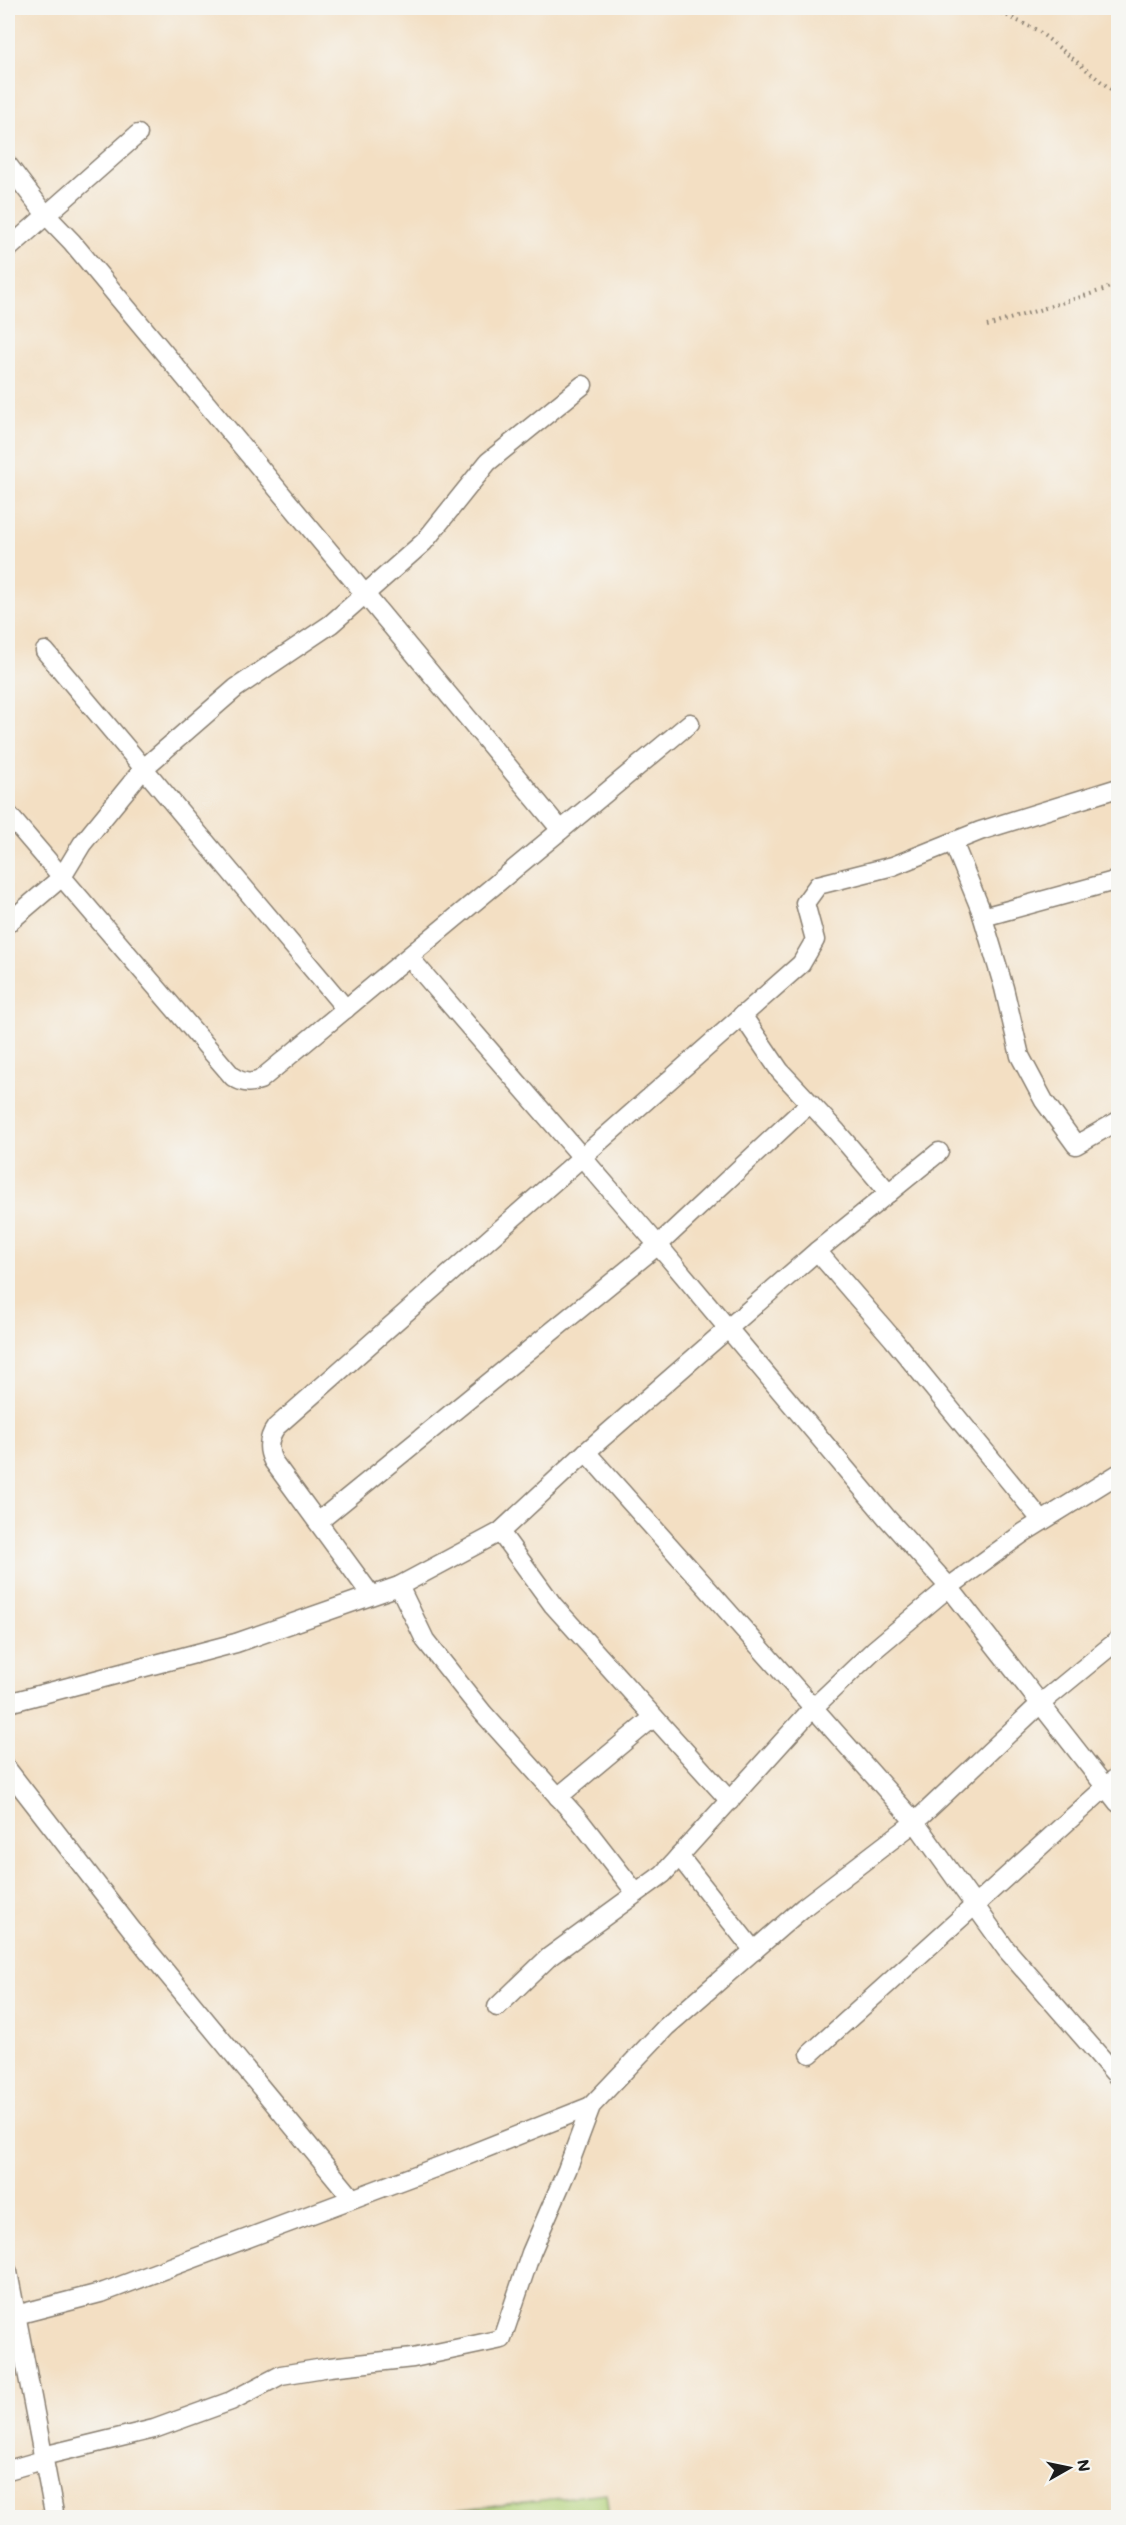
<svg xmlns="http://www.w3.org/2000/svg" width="1126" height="2525" font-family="Mali,sans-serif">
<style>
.green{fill:#b2d27a;stroke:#67774b;stroke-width:1.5}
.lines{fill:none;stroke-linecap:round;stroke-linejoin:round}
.street-casing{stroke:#887e70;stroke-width:21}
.path{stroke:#887e70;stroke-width:4;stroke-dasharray:1.5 4.5;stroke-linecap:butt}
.street{stroke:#fff;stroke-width:18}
</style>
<rect width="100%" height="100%" fill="#f6f6f2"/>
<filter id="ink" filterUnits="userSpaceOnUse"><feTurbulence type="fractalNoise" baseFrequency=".0167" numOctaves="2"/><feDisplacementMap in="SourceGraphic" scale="12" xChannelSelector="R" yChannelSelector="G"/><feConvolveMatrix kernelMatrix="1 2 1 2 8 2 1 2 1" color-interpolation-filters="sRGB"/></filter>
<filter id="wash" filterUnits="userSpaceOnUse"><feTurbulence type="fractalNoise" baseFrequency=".008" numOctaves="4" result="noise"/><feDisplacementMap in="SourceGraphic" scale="24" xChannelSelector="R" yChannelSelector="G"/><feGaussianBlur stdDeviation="1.35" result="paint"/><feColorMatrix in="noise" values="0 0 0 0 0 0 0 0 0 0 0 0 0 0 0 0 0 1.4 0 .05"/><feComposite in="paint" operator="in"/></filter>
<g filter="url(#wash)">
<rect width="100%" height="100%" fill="#f3dfc3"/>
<polygon class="green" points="606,2493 609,2517 391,2517"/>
</g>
<g filter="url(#ink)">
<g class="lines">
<g class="street-casing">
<g id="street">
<polyline points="8,165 46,215 72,242 561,830"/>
<polyline points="8,249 138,134"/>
<polyline points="45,651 346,1009"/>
<path d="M 8,814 L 233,1077 C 243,1083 250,1084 260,1080 L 690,723"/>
<polyline points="953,842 980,908 1004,988 1020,1056 1044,1101 1076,1145 1118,1121"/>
<polyline points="983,917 1118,880"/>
<polyline points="8,923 62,877 82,844 144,768 236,688 331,624 424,542 488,462 583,385"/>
<polyline points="409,957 658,1245 887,1518 949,1587 1118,1803"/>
<polyline points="742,1015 780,1071 837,1132 889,1193"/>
<polyline points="817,1251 893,1339 1042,1521"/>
<polyline points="586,1452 915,1822 1006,1949 1118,2077"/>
<polyline points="318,1522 658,1245 810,1103"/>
<polyline points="500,1532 553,1605 730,1801"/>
<polyline points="399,1586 425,1640 483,1713 580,1821 636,1893"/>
<path d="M 371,1595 L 273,1461 C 267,1449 268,1438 276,1427 L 801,964 L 815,940 L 805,903 L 818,885 L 893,866 L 980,831 L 1118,788"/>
<polyline points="8,1703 236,1643 399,1586 500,1532 586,1452 817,1251 939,1152"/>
<polyline points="8,1770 146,1948 352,2198"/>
<polyline points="558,1797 654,1717"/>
<polyline points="679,1856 754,1951"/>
<polyline points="497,2007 549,1957 663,1874 812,1709 874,1650 949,1587 1023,1533 1118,1474"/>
<polyline points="810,2054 1118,1776"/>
<polyline points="8,2272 55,2518"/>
<polyline points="16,2315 104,2292 456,2160 591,2106"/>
<polyline points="8,2470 43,2460 43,2456 154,2429 231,2401 281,2375 330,2367 413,2358 502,2339 531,2253 567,2170 591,2106 666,2027 804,1907 915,1822 1040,1704 1118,1640"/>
</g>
</g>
<g class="path">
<polyline points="991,8 1037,30 1118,95"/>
<polyline points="987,326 1103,290 1118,283"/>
</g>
<use href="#street" class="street"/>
</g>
</g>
<rect width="1126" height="2525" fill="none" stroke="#f6f6f2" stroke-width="30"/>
<g transform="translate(1069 2468) rotate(81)" stroke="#f6f6f2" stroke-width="4.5" paint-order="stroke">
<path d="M0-4.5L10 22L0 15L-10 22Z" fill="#1c1c1c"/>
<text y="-9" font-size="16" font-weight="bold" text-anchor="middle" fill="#1c1c1c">N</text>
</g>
</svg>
